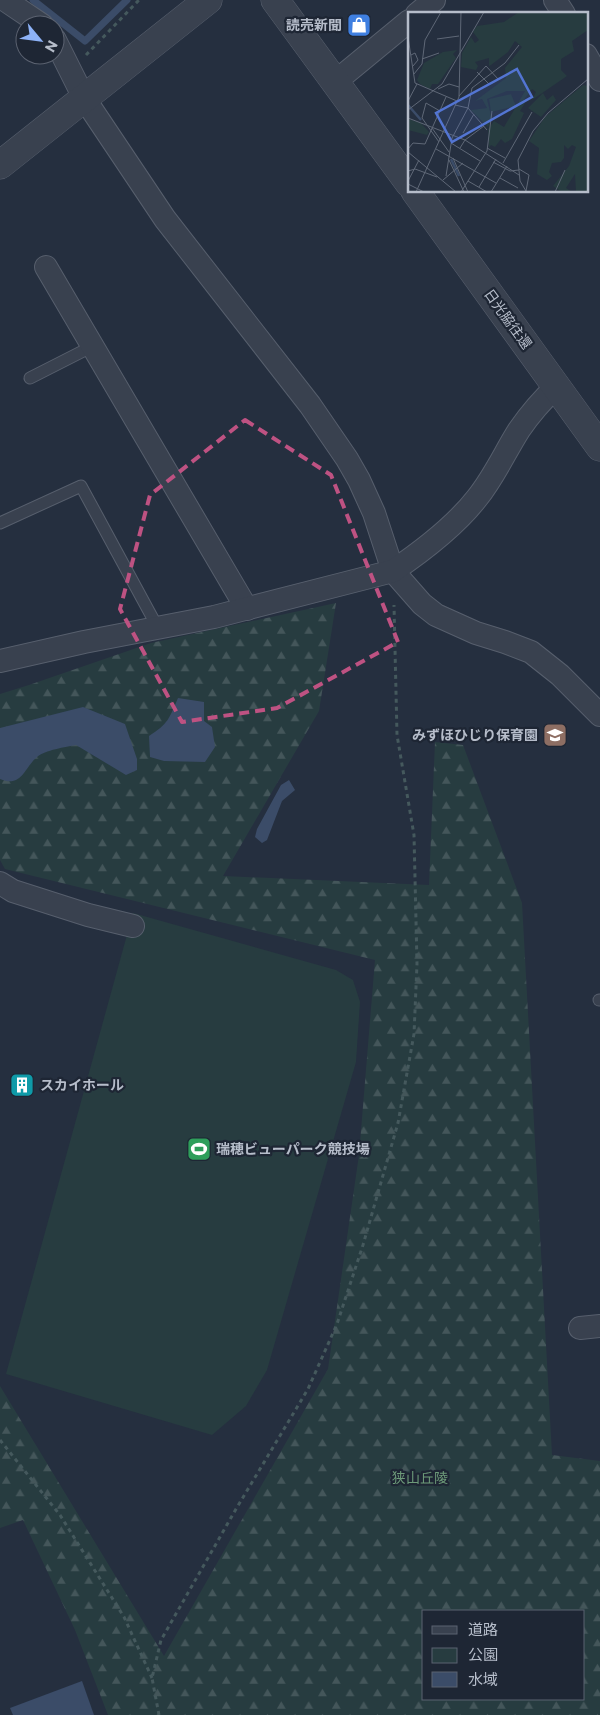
<svg xmlns="http://www.w3.org/2000/svg" width="600" height="1715" font-family="Commissioner,'Noto Sans JP',sans-serif">
<style>
.green{fill:#273c40}
.forest{fill:url(#forest-firs);fill-rule:evenodd}
.water{fill:#3b4c68}
.lines{fill:none;stroke-linecap:round;stroke-linejoin:round}
.stream{stroke:#3b4c68;stroke-width:7}
.service-casing{stroke:#575f6d;stroke-width:13}
.minor-casing{stroke:#575f6d;stroke-width:24}
.tertiary-casing{stroke:#575f6d;stroke-width:29}
.path{stroke:#45595d;stroke-width:3;stroke-dasharray:4 4;stroke-linecap:butt}
.service{stroke:#39414f;stroke-width:11}
.minor{stroke:#39414f;stroke-width:22}
.tertiary{stroke:#39414f;stroke-width:28}
.marked{fill:none;stroke:#be5282;stroke-width:4;stroke-dasharray:10 6;stroke-linejoin:round}
.labels{text-anchor:middle;stroke-width:4.5;stroke-linejoin:round;paint-order:stroke}
.poi-label{font-size:14px;font-weight:bold;fill:#b6bdca;stroke:#1e2634;text-anchor:end}
.street-label{font-size:14px;fill:#b6bdca;stroke:#1e2634}
.park-label{font-size:14px;fill:#6d9a79;stroke:#1e2634}
.inset-river{fill:none;stroke:#3b4c68;stroke-width:2.5}
.inset-road{fill:none;stroke:#5f6877;stroke-width:1}
.view{fill:#5375d3;fill-opacity:0.15;stroke:#5375d3;stroke-width:2.5}
.inset-edge{fill:none;stroke:#b6bdca;stroke-width:2.5}
</style>
<defs>
<pattern id="forest-firs" width="22" height="20" patternUnits="userSpaceOnUse" patternTransform="scale(1.25)"><rect width="22" height="20" fill="#273c40"/><path d="M5 1l3.5 6h-7zM16 11l3.5 6h-7z" fill="#44565a"/></pattern>
</defs>
<rect width="100%" height="100%" fill="#252f3f"/>
<polygon class="green" points="133,913 336,970 353,980 360,1002 356,1062 267,1370 246,1406 212,1435 6,1374"/>
<path class="forest" d="M 336,603 L 319,711 L 223,876 L 429,885 L 435,742 L 463,745 L 522,903 L 552,1455 L 600,1461 L 600,1715 L 108,1715 L 75,1630 L 23,1520 L 0,1528 L 0,1386 L 164,1656 L 328,1369 L 359,1155 L 375,960 L 5,869 L 0,860 L 0,694 L 29,685 L 151,643 ZM 424,1611 L 584,1611 L 584,1699 L 424,1699 Z"/>
<g class="water">
<path d="M 178,698 L 204,702 L 204,721 L 212,727 L 215,747 L 205,762 L 164,761 L 150,757 L 149,736 C 168,724 169,719 178,698 Z"/>
<path d="M 83,707 L 125,724 L 137,759 L 137,770 L 126,775 L 76,745 C 66,747 45,750 37,757 C 24,768 22,788 0,779 L 0,728 Z"/>
<polygon points="289,780 295,790 282,801 267,840 262,843 255,837 257,829 281,785"/>
<polygon points="82,1681 94,1715 13,1715 10,1708"/>
</g>
<g class="lines">
<polyline class="stream" points="33,0 85,41 127,0"/>
<g class="service-casing">
<g id="service">
<polyline points="30,378 93,346"/>
<polyline points="0,523 81,486 158,628"/>
<polyline points="599,1000 600,1000"/>
</g>
</g>
<g class="minor-casing">
<g id="minor">
<polyline points="5,0 42,25"/>
<polyline points="555,0 564,14"/>
<polyline points="417,14 434,0"/>
<polyline points="55,40 84,98 165,219 310,405 347,459 359,480 374,513 393,571 422,604 436,615 476,633 505,642 531,652 560,675 600,715"/>
<polyline points="586,55 600,80"/>
<polyline points="335,82 409,21"/>
<polyline points="46,267 247,609"/>
<path d="M 0,661 L 84,642 L 214,617 L 393,571 C 421,552 456,525 477,498 C 494,477 505,452 519,430 C 530,414 543,399 557,386"/>
<polyline points="0,883 13,891 88,915 133,926"/>
<polyline points="580,1328 600,1326"/>
</g>
</g>
<g class="tertiary-casing">
<g id="tertiary">
<polyline points="275,0 409,183"/>
<polyline points="0,165 208,0"/>
<polyline points="415,191 600,447"/>
</g>
</g>
<g class="path">
<polyline points="86,55 139,0"/>
<polyline points="0,1440 60,1515 124,1617 152,1678"/>
<polyline points="159,1715 152,1678 161,1640 236,1509 308,1389 337,1324 363,1245 398,1123 414,1034 417,964 414,835 397,735 394,605"/>
</g>
<use href="#service" class="service"/>
<use href="#minor" class="minor"/>
<use href="#tertiary" class="tertiary"/>
</g>
<path class="marked" d="M 245,420 L 331,475 L 398,642 L 277,708 L 182,722 L 120,609 L 150,495 Z"/>
<defs>
<g id="shop-square" transform="scale(1.25)"><rect x="-9" y="-9" width="18" height="18" rx="4" fill="#3f7fe0" stroke="#1e2634"/><path d="M-5-2.5h2.3a2.7 3.5 0 0 1 5.4 0H5L5.5 6h-11ZM-1.5-2.5h3a1.5 2.3 0 0 0-3 0Z" fill="#fff"/></g>
<g id="school-square" transform="scale(1.25)"><rect x="-9" y="-9" width="18" height="18" rx="4" fill="#8d6e63" stroke="#1e2634"/><path d="M0-5L7-2L0 1L-7-2ZM-4 1L0 2.5L4 1V4Q0 6-4 4Z" fill="#fff"/></g>
<g id="building-square" transform="scale(1.25)"><rect x="-9" y="-9" width="18" height="18" rx="4" fill="#0f9aa8" stroke="#1e2634"/><path d="M-4-6H4V6H1V3H-1V6H-4ZM-2.5-4.3h1.7v1.8h-1.7ZM.8-4.3h1.7v1.8H.8ZM-2.5-1h1.7V.8h-1.7ZM.8-1h1.7V.8H.8Z" fill="#fff"/></g>
<g id="stadium-square" transform="scale(1.25)"><rect x="-9" y="-9" width="18" height="18" rx="4" fill="#2e9e5b" stroke="#1e2634"/><path d="M0-5a6.5 5 0 1 0 0 10a6.5 5 0 1 0 0-10ZM-3.5-1.8h7v3.6h-7Z" fill="#fff"/></g>
</defs>
<g fill-rule="evenodd">
<use href="#shop-square" x="359" y="25"/>
<use href="#school-square" x="555" y="735"/>
<use href="#building-square" x="22" y="1085"/>
<use href="#stadium-square" x="199" y="1149"/>
</g>
<g class="labels">
<g class="poi-label">
<text x="342" y="30">読売新聞</text>
<text x="538" y="740">みずほひじり保育園</text>
<text x="40" y="1090" text-anchor="start">スカイホール</text>
<text x="216" y="1154" text-anchor="start">瑞穂ビューパーク競技場</text>
</g>
<g class="street-label">
<text transform="translate(508 319) rotate(54)" y="5">日光脇往還</text>
</g>
<g class="park-label">
<text x="420" y="1483">狭山丘陵</text>
</g>
</g>
<g transform="translate(408 12)">
<rect width="180" height="180" fill="#252f3f"/>
<path d="M 135,81 L 139,88 L 145,83 L 148,88 L 133,105 L 120,96 ZM 103,82 L 108,94 L 83,100 L 81,87 Z" fill="#273c40"/>
<path d="M 111,0 L 180,0 L 180,18 L 164,29 L 166,39 L 153,47 L 153,58 L 159,64 L 124,88 L 128,80 L 124,77 L 115,89 L 117,91 L 112,99 L 116,101 L 104,127 L 97,131 L 93,127 L 87,135 L 83,133 L 81,136 L 80,117 L 86,109 L 96,115 L 117,79 L 99,79 L 79,87 L 84,107 L 80,115 L 63,98 L 79,96 L 74,87 L 67,89 L 98,66 L 97,56 L 114,35 L 107,29 L 100,40 L 83,53 L 81,54 L 81,46 L 67,50 L 70,54 L 68,58 L 53,55 L 54,41 L 63,25 L 67,31 L 71,28 L 65,20 L 69,14 L 96,10 ZM 49,38 L 45,42 L 48,46 L 30,72 L 24,72 L 22,77 L 12,72 L 9,68 L 16,51 L 35,40 ZM 175,73 L 180,74 L 180,180 L 168,180 L 167,162 L 158,176 L 164,180 L 154,180 L 145,174 L 161,154 L 168,135 L 164,133 L 160,137 L 156,133 L 156,146 L 153,150 L 144,151 L 141,160 L 144,164 L 139,168 L 129,162 L 131,136 L 121,129 L 137,105 Z" fill="#273c40"/>
<path d="M 0,107 L 13,111 L 21,120 L 19,123 L 0,118 Z" fill="#273c40"/>
<path class="inset-river" d="M 0,93 L 13,108M 43,147 L 51,164"/>
<path class="inset-road" d="M 0,25 L 7,71 L 49,89M 29,27 L 51,24M 3,43 L 7,41 L 10,48 L 5,54M 14,47 L 31,41M 69,60 L 81,72M 6,62 L 14,52 L 17,28 L 33,0M 30,77 L 41,72 L 51,75M 51,84 L 78,54 L 91,68M 0,89 L 9,72M 47,93 L 60,96 L 79,118M 0,98 L 34,72 L 76,0M 0,106 L 57,128 L 111,163M 24,116 L 41,140M 55,121 L 66,102M 31,130 L 14,106 L 18,91 L 32,99M 43,131 L 72,149M 52,136 L 57,128 L 76,114M 79,136 L 97,146M 0,137 L 5,131 L 17,132 L 38,85M 28,137 L 88,171M 0,140 L 48,180M 45,146 L 60,180M 41,148 L 56,180M 85,150 L 102,159 L 111,158M 95,151 L 124,100M 111,157 L 121,163 L 118,179M 0,159 L 7,157 L 29,165M 38,164 L 44,126 L 60,96 L 64,76 L 97,51 L 111,33M 92,166 L 110,176M 35,168 L 55,151M 0,169 L 11,148M 60,169 L 79,180M 0,172 L 16,180M 71,175 L 88,147M 118,179 L 112,169 L 110,148 L 125,119 L 140,101 L 180,67M 8,180 L 51,85 L 53,0M 53,180 L 79,139 L 84,99M 83,180 L 99,154M 147,180 L 157,158"/>
<path class="view" d="M 109,57 L 124,85 L 44,130 L 28,101 Z"/>
<rect width="180" height="180" class="inset-edge"/>
</g>
<rect x="422" y="1610" width="162" height="90" fill="#1e2634" stroke="#5b6270"/>
<rect x="432" y="1626" width="25" height="8" fill="#39414f" stroke="#5b6270"/>
<text x="468" y="1635" font-size="15" fill="#b6bdca">道路</text>
<rect x="432" y="1648" width="25" height="15" fill="#273c40" stroke="#5b6270"/>
<text x="468" y="1660" font-size="15" fill="#b6bdca">公園</text>
<rect x="432" y="1672" width="25" height="15" fill="#3b4c68" stroke="#5b6270"/>
<text x="468" y="1685" font-size="15" fill="#b6bdca">水域</text>
<g transform="translate(40 40) rotate(119)"><circle r="24" fill="#1e2634" stroke="#5b6270"/>
<path d="M0-4L9 19L0 12L-9 19Z" fill="#8db2f7"/>
<text y="-8" font-size="14" font-weight="bold" text-anchor="middle" fill="#b6bdca">N</text>
</g>
</svg>
